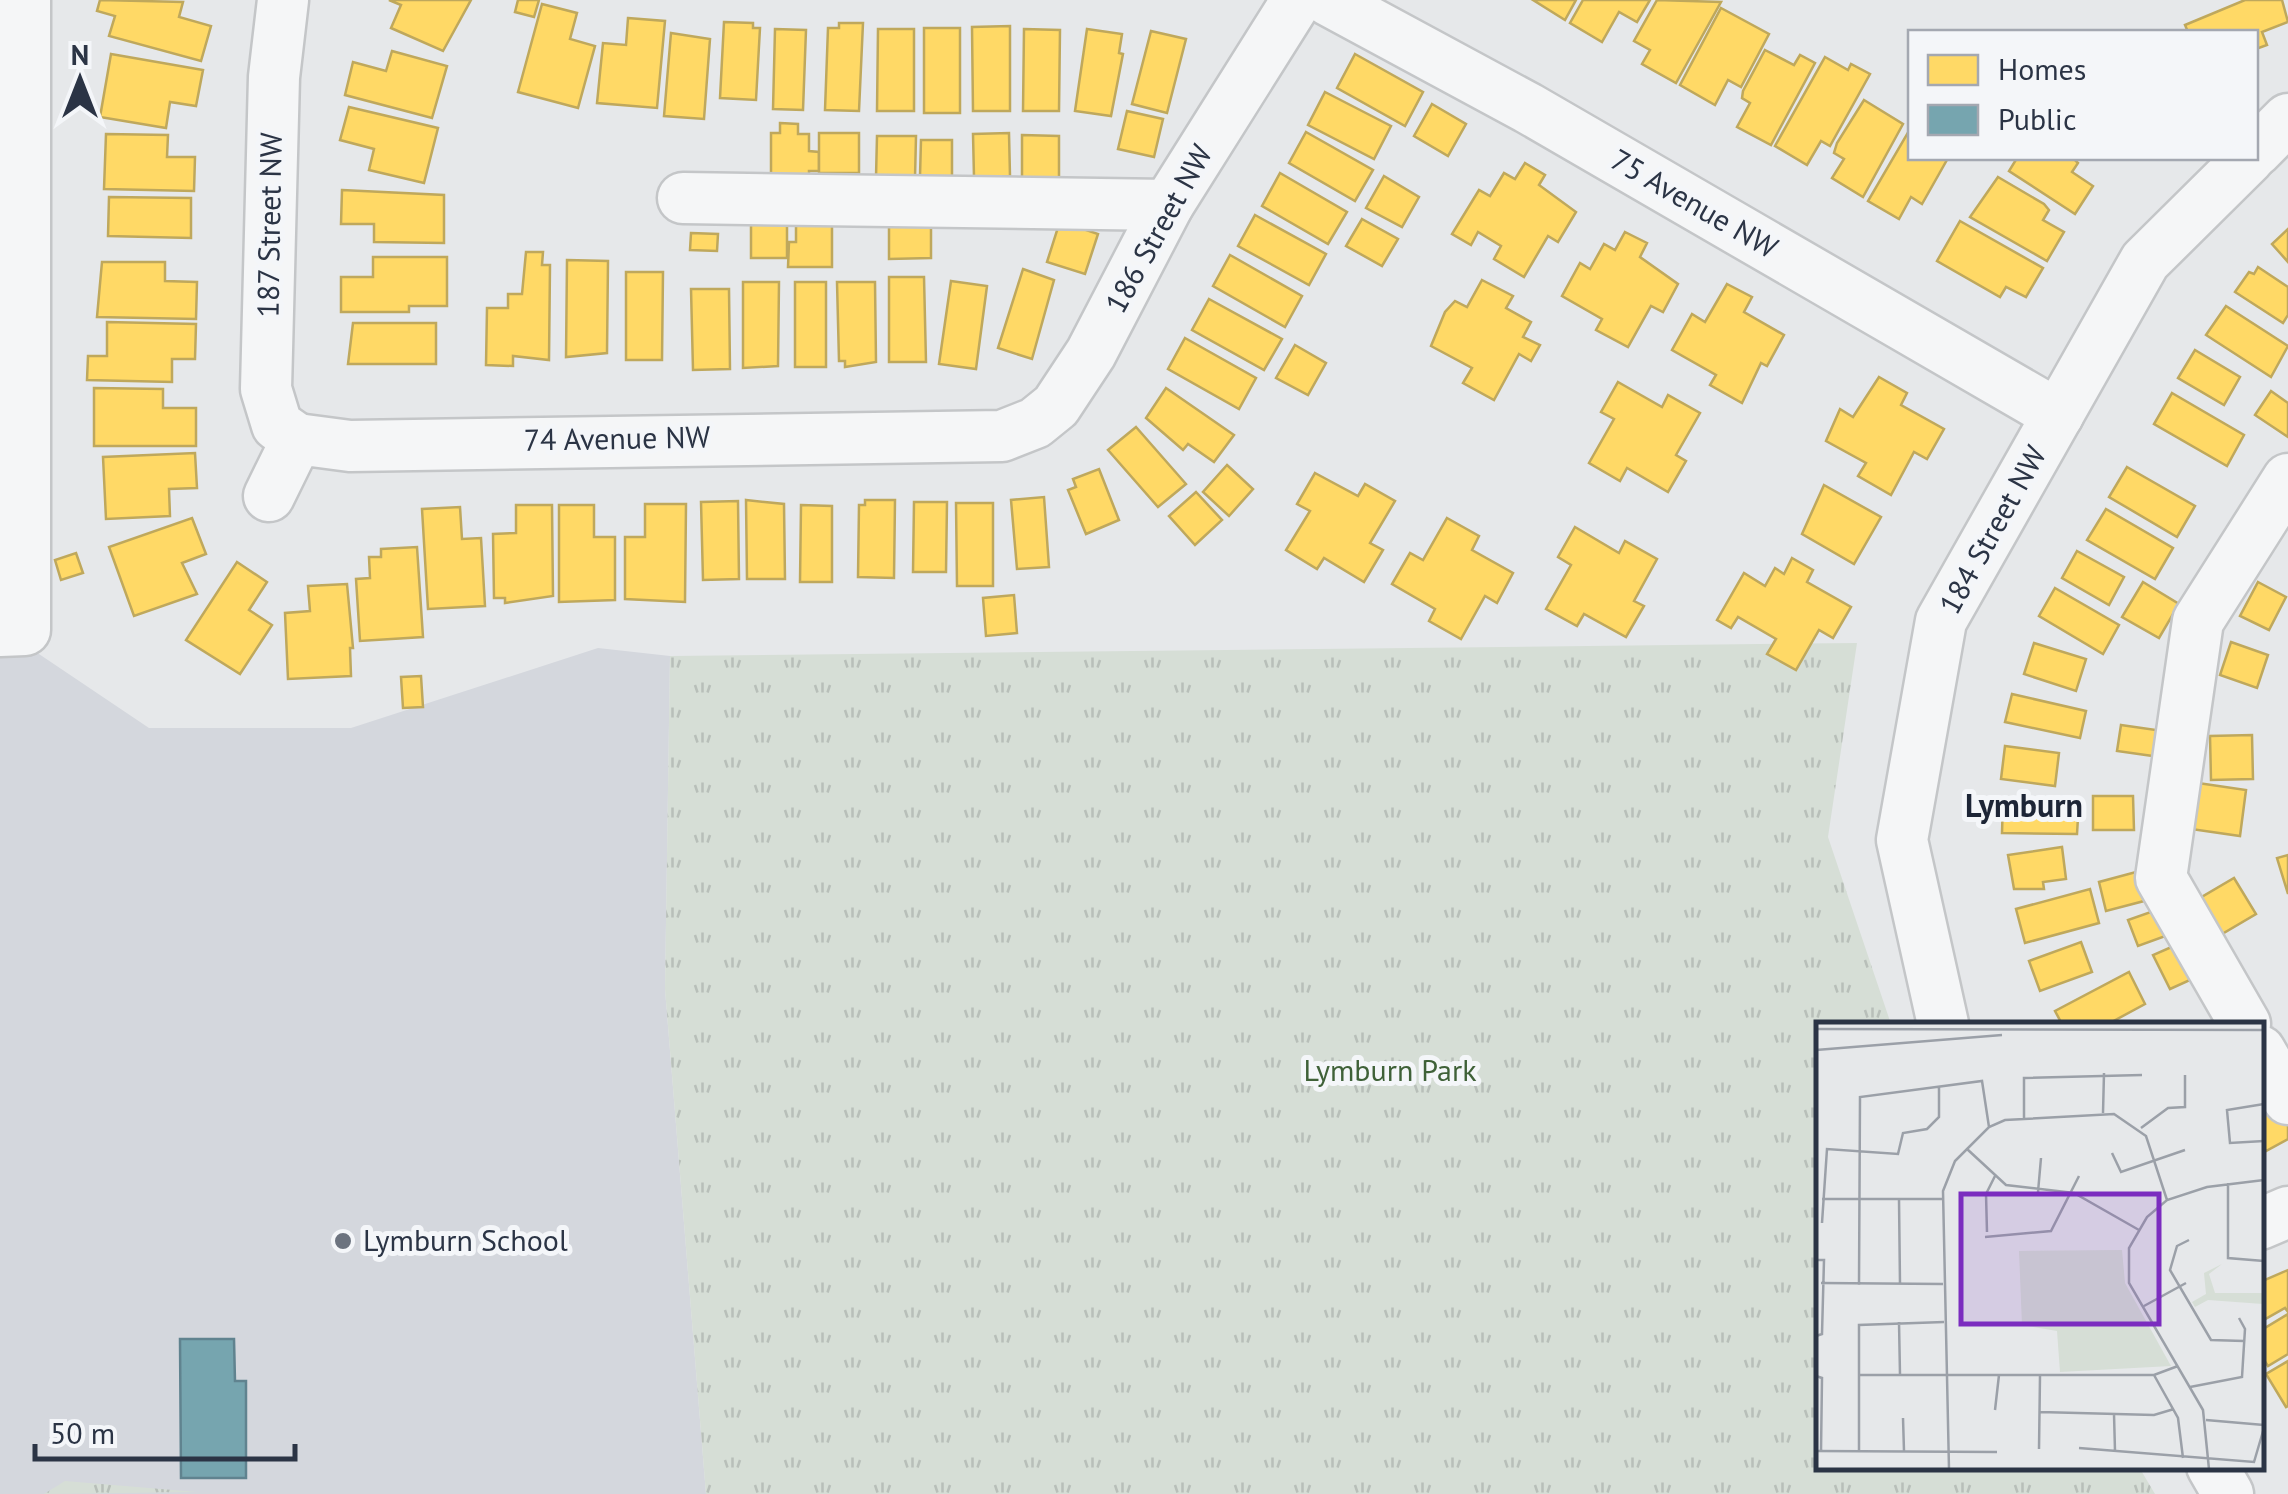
<svg xmlns="http://www.w3.org/2000/svg" width="2288" height="1494" font-family="'PT Sans',sans-serif">
<style>
.built{fill:#d4d7dd}
.park{fill:url(#park-tufts)}
.homes{fill:#ffd966;stroke:#bfa85c;stroke-width:2.5}
.public{fill:#76a5af;stroke:#60838f;stroke-width:2.5}
.lines{fill:none;stroke-linecap:round;stroke-linejoin:round}
.minor-casing{stroke:#c4c6c8;stroke-width:55}
.minor{stroke:#f5f6f7;stroke-width:50}
.poi-dot{fill:#6c737f;stroke:#f4f6f9;stroke-width:4}
.labels{text-anchor:middle;stroke-width:10;stroke-linejoin:round;paint-order:stroke}
.street-label{font-size:30px;fill:#2b3445;stroke:#f4f6f9}
.park-label{font-size:30px;fill:#3f6138;stroke:#f4f6f9}
.poi-label{font-size:30px;fill:#2b3445;stroke:#f4f6f9;text-anchor:start}
.neighbourhood-label{font-size:32px;font-weight:bold;fill:#1d2536;stroke:#f4f6f9}
.inset-road{fill:none;stroke:#9ba0a8;stroke-width:2.5}
.view{fill:#7b2cbf;fill-opacity:0.15;stroke:#7b2cbf;stroke-width:5}
.inset-edge{fill:none;stroke:#2b3445;stroke-width:5}
</style>
<defs>
<pattern id="park-tufts" width="24" height="20" patternUnits="userSpaceOnUse" patternTransform="scale(2.5)"><rect width="24" height="20" fill="#d6ded6"/><path d="M3 7l-1-3M5 7V3M7 7l1-3M15 17l-1-3M17 17v-4M19 17l1-3" fill="none" stroke="#b8bfb9"/></pattern>
</defs>
<rect width="100%" height="100%" fill="#e6e8ea"/>
<polygon class="built" points="598,648 670,656 665,989 706,1494 0,1494 0,650 33,650 149,728 351,728"/>
<g class="park">
<polygon points="1857,643 1828,837 1891,1024 1818,1024 1818,1466 2139,1467 2155,1494 706,1494 665,989 670,656"/>
<polygon points="65,1481 197,1492 44,1494"/>
</g>
<g class="homes">
<polygon points="100,0 183,2 179,17 211,26 201,61 109,36 115,16 97,11"/>
<polygon points="389,0 471,0 443,51 391,28 401,5"/>
<polygon points="518,0 539,0 534,17 515,12"/>
<polygon points="1533,0 1576,0 1565,20"/>
<polygon points="1583,0 1650,0 1637,22 1619,12 1602,42 1570,23"/>
<polygon points="1657,0 1721,2 1676,83 1642,64 1650,50 1634,41"/>
<polygon points="2282,0 2288,22 2262,32 2267,45 2256,49 2256,32 2188,32 2185,25 2245,0"/>
<polygon points="542,4 577,13 570,39 595,46 578,108 518,92"/>
<polygon points="1721,8 1769,34 1741,87 1728,80 1715,105 1680,85"/>
<polygon points="628,18 665,21 657,108 597,103 603,43 626,45"/>
<polygon points="724,22 753,23 753,28 760,28 756,100 720,98"/>
<polygon points="839,23 863,23 859,111 825,110 828,28 839,28"/>
<polygon points="1010,26 1010,111 973,111 972,27"/>
<rect x="924" y="28" width="36" height="85"/>
<polygon points="775,29 806,30 803,110 773,109"/>
<polygon points="878,29 914,29 914,111 877,111"/>
<polygon points="1024,29 1060,30 1059,111 1023,111"/>
<polygon points="1087,29 1122,34 1119,53 1123,54 1111,116 1075,111"/>
<polygon points="1151,31 1186,39 1167,113 1132,104"/>
<polygon points="671,33 710,39 704,119 664,116"/>
<polygon points="1765,50 1794,65 1800,55 1815,63 1771,145 1737,127 1750,103 1742,98 1743,91"/>
<polygon points="392,51 447,66 432,118 345,95 353,62 386,71"/>
<polygon points="111,54 203,70 196,106 170,102 166,128 100,117"/>
<polygon points="1355,54 1423,92 1405,126 1337,88"/>
<polygon points="1825,57 1848,70 1851,64 1870,74 1830,146 1821,141 1807,165 1775,146"/>
<polygon points="1325,92 1391,126 1374,159 1308,125"/>
<polygon points="1864,100 1903,124 1863,197 1832,178 1844,159 1834,153 1837,143"/>
<polygon points="1432,104 1466,124 1448,156 1414,136"/>
<polygon points="349,107 438,128 424,183 369,170 374,149 340,140"/>
<polygon points="1127,111 1163,119 1154,157 1118,149"/>
<polygon points="780,123 798,124 798,134 809,134 809,151 819,152 819,171 809,171 809,177 771,176 771,133 780,133"/>
<polygon points="1910,129 1910,158 1948,158 1922,204 1911,197 1899,219 1868,201"/>
<polygon points="1306,132 1373,170 1355,201 1289,163"/>
<rect x="819" y="133" width="40" height="40"/>
<polygon points="1009,133 1010,176 974,177 973,134"/>
<polygon points="106,134 168,135 167,157 195,157 194,191 104,189"/>
<polygon points="1022,135 1059,136 1059,178 1022,177"/>
<polygon points="877,136 916,136 915,178 876,177"/>
<polygon points="921,140 952,140 952,177 920,176"/>
<polygon points="2017,158 2073,158 2078,163 2072,172 2093,186 2075,214 2009,171"/>
<polygon points="1525,163 1545,175 1539,185 1576,212 1558,242 1548,236 1524,277 1494,259 1501,246 1478,232 1471,245 1452,234 1479,190 1490,196 1504,173 1515,179"/>
<polygon points="1280,173 1347,212 1328,244 1262,206"/>
<polygon points="1384,176 1419,197 1402,227 1366,208"/>
<polygon points="1998,177 2044,204 2049,210 2043,220 2064,232 2047,261 1970,217"/>
<polygon points="342,190 444,195 444,243 374,242 374,224 341,224"/>
<polygon points="109,197 191,198 191,238 108,236"/>
<polygon points="1255,215 1326,254 1309,285 1238,246"/>
<polygon points="1362,219 1398,239 1382,266 1346,246"/>
<polygon points="889,220 931,220 931,258 889,259"/>
<rect x="751" y="221" width="36" height="37"/>
<polygon points="1060,221 1098,234 1085,274 1047,262"/>
<polygon points="1960,221 2043,268 2026,297 2006,287 2000,297 1937,261"/>
<polygon points="796,224 832,224 832,267 788,267 789,242 796,242"/>
<polygon points="2288,229 2288,262 2272,244"/>
<polygon points="1625,232 1647,243 1640,257 1678,284 1663,312 1651,306 1628,347 1596,330 1602,319 1562,296 1580,263 1590,269 1604,244 1615,250"/>
<polygon points="691,233 718,234 717,251 690,250"/>
<polygon points="526,252 543,252 542,265 550,265 549,360 513,356 513,366 486,365 487,308 508,308 508,294 522,294"/>
<polygon points="1230,255 1302,296 1285,327 1213,286"/>
<polygon points="373,257 447,257 447,306 409,306 409,312 341,312 341,277 373,277"/>
<polygon points="567,260 608,261 607,353 566,357"/>
<polygon points="102,262 165,262 165,281 197,282 196,319 97,317"/>
<polygon points="2258,267 2288,287 2288,315 2283,323 2235,292 2249,272 2254,274"/>
<polygon points="1023,269 1054,280 1032,359 998,348"/>
<polygon points="626,272 663,272 662,360 626,360"/>
<polygon points="889,277 924,277 926,362 889,362"/>
<polygon points="1482,280 1513,296 1506,308 1531,322 1523,337 1540,345 1531,361 1519,354 1494,400 1463,383 1472,368 1431,346 1445,312 1455,301 1467,307"/>
<polygon points="951,281 987,286 976,369 939,364"/>
<polygon points="743,282 779,282 778,366 743,368"/>
<rect x="795" y="282" width="31" height="85"/>
<polygon points="837,282 875,282 876,362 845,367 845,361 839,361"/>
<polygon points="1727,284 1752,297 1744,312 1784,335 1767,366 1761,363 1742,403 1710,385 1716,375 1672,350 1692,314 1705,322"/>
<polygon points="691,289 729,289 730,369 693,370"/>
<polygon points="1209,299 1282,339 1264,370 1192,330"/>
<polygon points="2226,306 2288,346 2271,377 2206,335"/>
<polygon points="107,322 196,324 195,359 172,359 172,382 87,380 88,356 107,356"/>
<polygon points="353,323 436,323 436,364 348,364"/>
<polygon points="1185,338 1256,378 1239,409 1168,369"/>
<polygon points="1295,345 1326,363 1308,395 1276,378"/>
<polygon points="2195,350 2240,377 2224,405 2178,378"/>
<polygon points="1879,377 1907,393 1901,405 1944,429 1927,459 1914,452 1891,495 1858,476 1866,463 1826,441 1840,409 1853,417"/>
<polygon points="1618,382 1662,407 1668,395 1700,413 1676,455 1686,461 1668,492 1627,468 1620,481 1589,463 1614,419 1601,412"/>
<polygon points="94,388 163,389 163,408 196,408 196,446 94,446"/>
<polygon points="1166,388 1234,435 1214,462 1188,444 1183,450 1146,418"/>
<polygon points="2271,391 2288,403 2288,437 2255,415"/>
<polygon points="2172,393 2244,435 2227,466 2154,424"/>
<polygon points="1136,427 1186,484 1158,507 1108,450"/>
<polygon points="195,453 197,488 169,489 170,516 106,519 103,457"/>
<polygon points="1227,465 1253,489 1229,516 1203,492"/>
<polygon points="2127,467 2195,506 2177,537 2109,497"/>
<polygon points="1099,469 1119,520 1086,534 1068,490 1076,487 1073,479"/>
<polygon points="1315,473 1358,496 1365,484 1395,501 1370,543 1383,550 1364,582 1324,558 1317,569 1286,550 1310,511 1297,504"/>
<polygon points="1824,485 1881,517 1854,564 1802,534"/>
<polygon points="1196,492 1222,520 1195,545 1169,516"/>
<polygon points="1044,497 1049,567 1017,569 1011,500"/>
<polygon points="746,500 784,504 785,579 747,579"/>
<polygon points="865,500 895,500 894,578 858,577 859,505 865,505"/>
<polygon points="738,501 739,579 703,580 701,502"/>
<polygon points="914,502 947,502 946,572 913,572"/>
<polygon points="956,503 993,503 993,586 957,586"/>
<polygon points="645,504 686,504 685,602 625,599 625,537 645,537"/>
<polygon points="516,505 552,505 553,596 505,603 505,598 494,598 493,534 516,533"/>
<polygon points="559,505 594,505 594,537 615,537 615,600 559,602"/>
<polygon points="801,505 832,506 832,582 800,582"/>
<polygon points="460,507 462,539 481,538 485,606 428,609 422,509"/>
<polygon points="2106,509 2173,548 2155,579 2087,540"/>
<polygon points="192,518 206,554 182,563 197,594 134,616 109,547"/>
<polygon points="1447,518 1479,536 1472,550 1513,573 1497,603 1485,596 1461,639 1429,621 1435,609 1392,584 1410,553 1423,560"/>
<polygon points="1575,527 1619,553 1625,541 1657,559 1634,601 1644,606 1626,637 1584,614 1577,626 1546,609 1571,565 1558,557"/>
<polygon points="417,547 423,637 360,641 356,579 370,578 369,557 381,557 381,549"/>
<polygon points="2077,551 2124,577 2109,605 2062,578"/>
<polygon points="76,553 83,573 61,580 55,560"/>
<polygon points="1792,558 1813,570 1807,582 1851,607 1833,638 1819,630 1796,670 1767,654 1776,639 1738,617 1731,628 1717,620 1744,573 1765,586 1775,568 1784,574"/>
<polygon points="237,562 267,582 249,610 272,625 240,674 186,640"/>
<polygon points="2143,582 2179,604 2159,638 2122,617"/>
<polygon points="2258,582 2286,597 2269,630 2240,616"/>
<polygon points="347,584 353,648 350,648 351,676 288,679 285,613 310,611 308,586"/>
<polygon points="2055,588 2119,625 2103,654 2039,616"/>
<polygon points="1014,595 1017,633 986,636 983,598"/>
<polygon points="2231,642 2268,655 2257,688 2220,675"/>
<polygon points="2034,643 2086,659 2076,691 2024,674"/>
<polygon points="421,676 423,707 403,708 401,677"/>
<polygon points="2012,694 2086,711 2080,738 2005,722"/>
<polygon points="2121,725 2163,731 2160,757 2117,751"/>
<polygon points="2252,735 2253,779 2211,780 2210,736"/>
<polygon points="2005,746 2059,753 2055,786 2001,779"/>
<polygon points="2198,783 2246,790 2240,836 2191,829"/>
<polygon points="2093,796 2133,796 2134,830 2093,830"/>
<polygon points="2003,799 2079,801 2077,834 2002,833"/>
<polygon points="2062,847 2066,879 2043,882 2044,889 2014,889 2008,855"/>
<polygon points="2288,855 2288,894 2277,858"/>
<polygon points="2136,872 2144,901 2106,911 2099,882"/>
<polygon points="2234,878 2256,914 2222,934 2200,898"/>
<polygon points="2090,889 2099,923 2025,943 2016,909"/>
<polygon points="2162,908 2171,934 2138,946 2128,920"/>
<polygon points="2081,942 2092,972 2040,991 2029,961"/>
<polygon points="2183,942 2199,976 2170,989 2153,955"/>
<polygon points="2129,972 2145,1004 2108,1024 2062,1024 2055,1011"/>
<polygon points="2279,1102 2288,1118 2288,1139 2266,1151 2260,1141 2260,1112"/>
<polygon points="2288,1270 2288,1312 2285,1308 2260,1322 2260,1282"/>
<polygon points="2288,1314 2288,1354 2268,1366 2260,1354 2260,1331"/>
<polygon points="2288,1361 2288,1406 2286,1407 2266,1374"/>
</g>
<polygon class="public" points="180,1339 234,1339 235,1381 246,1381 246,1478 181,1478"/>
<g class="lines">
<g class="minor-casing">
<g id="minor">
<polyline points="283,0 274,77 266,389 277,425 297,439"/>
<polyline points="1328,0 1528,108 2058,415"/>
<polyline points="2256,151 2288,119"/>
<polyline points="683,198 1168,205"/>
<polyline points="269,496 297,439 350,446 1002,436 1035,423 1056,406 1091,353 1168,205 1297,0"/>
<polyline points="0,631 25,630 25,0"/>
<polyline points="1943,1024 1902,840 1941,621 2145,261 2249,158"/>
<polyline points="2245,1024 2161,878 2198,621 2288,479"/>
<polyline points="2260,1051 2288,1099"/>
<polyline points="2260,1224 2288,1212"/>
<polyline points="2212,1466 2228,1494"/>
</g>
</g>
<use href="#minor" class="minor"/>
</g>
<circle class="poi-dot" cx="343" cy="1241" r="10"/>
<g class="labels">
<g class="street-label">
<text transform="translate(1694 204) rotate(30)" y="10">75 Avenue NW</text>
<text transform="translate(270 225) rotate(-89)" y="10">187 Street NW</text>
<text transform="translate(1159 229) rotate(-61)" y="10">186 Street NW</text>
<text transform="translate(617 439) rotate(-1)" y="10">74 Avenue NW</text>
<text transform="translate(1993 530) rotate(-61)" y="10">184 Street NW</text>
</g>
<g class="park-label">
<text x="1390" y="1081">Lymburn Park</text>
</g>
<g class="poi-label">
<text x="363" y="1251">Lymburn School</text>
</g>
<g class="neighbourhood-label">
<text x="2024" y="817">Lymburn</text>
</g>
</g>
<g transform="translate(1816 1022)">
<rect width="448" height="448" fill="#e6e8ea"/>
<path d="M 306,228 L 309,261 L 355,344 L 244,350 L 241,309 L 206,303 L 203,229 ZM 406,242 L 393,252 L 399,271 L 447,271 L 447,282 L 392,278 L 379,285 L 376,280 L 390,272 L 388,251 Z" fill="#d6ded6"/>
<path class="inset-road" d="M 0,7 L 448,8M 0,28 L 186,13M 448,82 L 411,88 L 414,121 L 448,119M 287,91 L 288,51M 208,97 L 208,56 L 326,53M 325,106 L 352,86 L 369,85 L 369,53M 151,127 L 190,163 L 258,171 L 323,208M 296,131 L 305,150 L 369,128M 412,161 L 412,236 L 448,239M 222,170 L 225,136M 6,177 L 127,177M 83,177 L 84,262M 6,201 L 11,127 L 82,132 L 87,111 L 111,107 L 123,95 L 123,65M 171,210 L 170,172 L 179,154M 169,215 L 235,209 L 263,154M 373,218 L 361,224 L 354,248 L 395,318 L 428,319M 0,238 L 8,238 L 6,312 L 0,314M 5,261 L 127,262M 43,263 L 44,75 L 166,59 L 173,105M 328,284 L 370,261M 83,300 L 84,353M 43,353 L 338,353 L 362,344M 338,353 L 362,396 L 367,436M 0,354 L 6,356 L 5,429M 374,365 L 426,355 L 429,307 L 423,296M 179,388 L 183,353M 224,390 L 338,393 L 358,387M 298,392 L 299,429M 87,396 L 88,429M 390,398 L 448,403M 263,426 L 438,440 L 448,406M 223,427 L 224,354M 0,429 L 181,430M 43,429 L 43,303 L 128,300M 133,447 L 127,169 L 139,139 L 173,105 L 189,98 L 298,92 L 330,114 L 351,178M 393,447 L 387,388 L 313,261 L 313,226 L 331,195 L 351,178 L 391,165 L 448,158"/>
<path class="view" d="M 145,172 L 343,172 L 343,302 L 145,302 Z"/>
<rect width="448" height="448" class="inset-edge"/>
</g>
<rect x="1908" y="30" width="350" height="130" fill="#f4f6f9" stroke="#a4a8b1" stroke-width="2.5"/>
<rect x="1928" y="55" width="50" height="30" fill="#ffd966" stroke="#a4a8b1" stroke-width="2.5"/>
<text x="1998" y="80" font-size="30" fill="#2b3445">Homes</text>
<rect x="1928" y="105" width="50" height="30" fill="#76a5af" stroke="#a4a8b1" stroke-width="2.5"/>
<text x="1998" y="130" font-size="30" fill="#2b3445">Public</text>
<g transform="translate(80 80)" stroke="#f4f6f9" stroke-width="8" paint-order="stroke">
<path d="M0-8L18 38L0 25L-18 38Z" fill="#2b3445"/>
<text y="-15" font-size="28" font-weight="bold" text-anchor="middle" fill="#2b3445">N</text>
</g>
<path d="M35 1444v15h260v-15" fill="none" stroke="#2b3445" stroke-width="5"/>
<text x="50" y="1444" font-size="30" fill="#2b3445" stroke="#f4f6f9" stroke-width="8" paint-order="stroke">50 m</text>
</svg>
